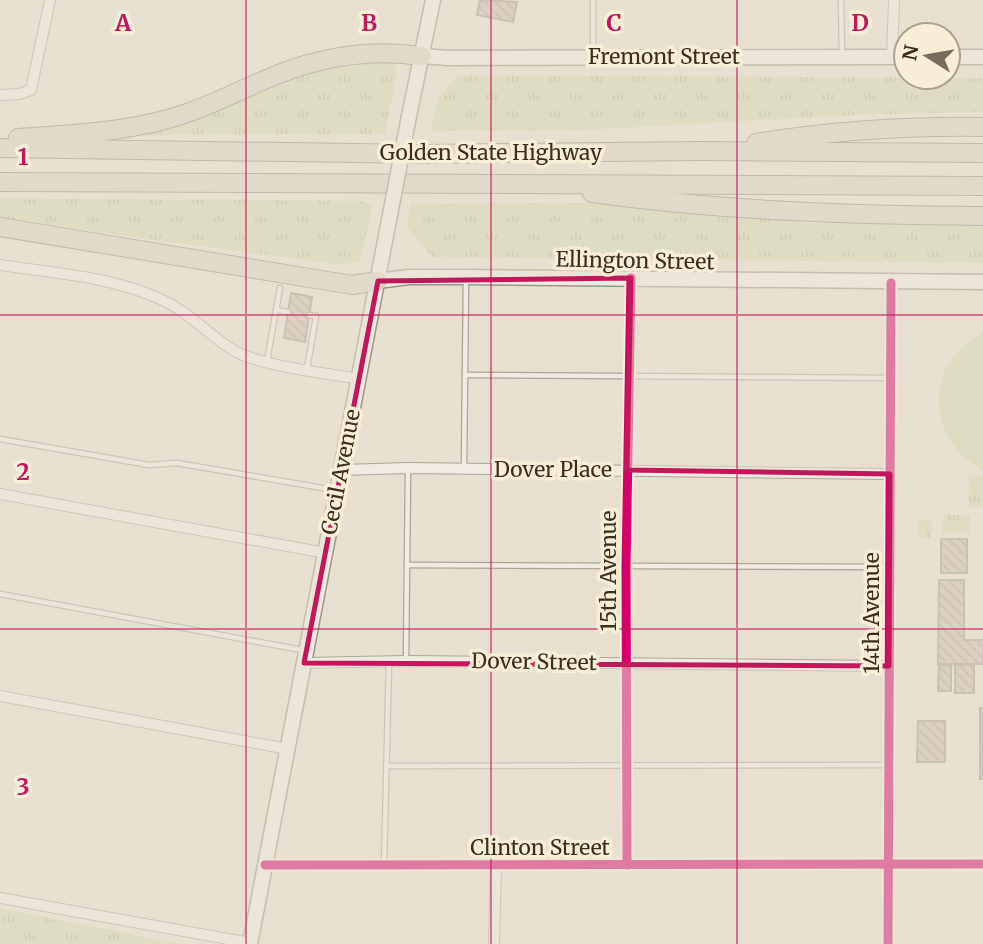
<svg xmlns="http://www.w3.org/2000/svg" width="983" height="944" font-family="Merriweather,serif">
<style>
.grass{fill:url(#grass-tufts)}
.pitch{fill:#d6d7b3}
.building{fill:url(#building-back-hatch);stroke:#a89c90;stroke-width:2}
.lines{fill:none;stroke-linecap:round;stroke-linejoin:round}
.lane-casing{stroke:#ada599;stroke-width:7}
.street-casing{stroke:#ada599;stroke-width:12}
.secondary-casing{stroke:#9c958a;stroke-width:17}
.highway-casing{stroke:#928b80;stroke-width:20}
.lane{stroke:#efebe3;stroke-width:4.5}
.street{stroke:#efebe3;stroke-width:10}
.secondary{stroke:#efebe3;stroke-width:14}
.highway{stroke:#dad1c2;stroke-width:18}
.secondary-bridge-casing{stroke:#9c958a;stroke-width:17;stroke-linecap:butt}
.secondary-bridge{stroke:#efebe3;stroke-width:14}
.cycleway-casing{stroke:#f7eed8;stroke-width:13}
.cycleway{stroke:#d6006c;stroke-width:9}
.marked{fill:none;stroke:#c2185b;stroke-width:5;stroke-linejoin:round}
.grid{fill:none;stroke:#c2185b;stroke-width:2;stroke-opacity:0.55}
.labels{text-anchor:middle;stroke-width:7;stroke-linejoin:round;paint-order:stroke}
.street-label{font-size:21px;fill:#3d2e20;stroke:#f7eed8}
.grid-label{font-size:23px;text-anchor:middle;font-weight:bold;fill:#c2185b;stroke:#f7eed8;stroke-width:7;stroke-linejoin:round;paint-order:stroke}
</style>
<defs>
<pattern id="grass-tufts" width="24" height="20" patternUnits="userSpaceOnUse" patternTransform="scale(1.75)"><rect width="24" height="20" fill="#d6d7b3"/><path d="M3 7l-1-3M5 7V3M7 7l1-3M15 17l-1-3M17 17v-4M19 17l1-3" fill="none" stroke="#b9b99a"/></pattern>
<pattern id="building-back-hatch" width="6" height="6" patternUnits="userSpaceOnUse" patternTransform="scale(1.75)"><rect width="6" height="6" fill="#cbbfb2"/><path d="M-1 5l2 2M0 0l6 6M5-1l2 2" fill="none" stroke="#afa499"/></pattern>
</defs>
<rect width="100%" height="100%" fill="#e7e0d1"/>
<g class="grass">
<polygon points="373,60 393,63 397,70 385,134 127,135 316,68"/>
<polygon points="459,75 983,78 983,112 857,115 583,130 431,131 438,97"/>
<polygon points="0,198 363,201 372,207 360,262 342,265 0,219"/>
<polygon points="625,203 807,223 983,224 983,263 432,257 407,227 410,204"/>
<polygon points="969,475 983,476 983,507 968,507"/>
<polygon points="943,515 970,515 970,533 942,533"/>
<polygon points="919,520 932,520 931,539 918,538"/>
<polygon points="0,908 179,944 0,944"/>
</g>
<path class="pitch" d="M 983,333 L 983,470 C 924,439 923,363 983,333 Z"/>
<g class="building">
<polygon points="480,0 517,2 513,22 477,15"/>
<polygon points="291,293 312,297 305,342 284,338"/>
<rect x="941" y="539" width="26" height="34"/>
<polygon points="939,580 964,580 964,640 983,640 983,664 938,664"/>
<polygon points="939,665 951,665 951,691 938,691"/>
<rect x="955" y="665" width="19" height="28"/>
<rect x="980" y="708" width="3" height="71"/>
<polygon points="918,721 945,721 945,762 917,762"/>
</g>
<g class="lines">
<g class="lane-casing">
<g id="lane">
<polyline points="593,0 593,57"/>
<polyline points="841,0 842,56"/>
<polyline points="276,310 280,288"/>
<polyline points="267,361 276,310 288,312"/>
<polyline points="307,369 316,316 309,315"/>
<polyline points="466,375 890,378"/>
<polyline points="0,439 149,465 177,463 334,490"/>
<polyline points="464,469 466,278"/>
<polyline points="407,565 889,567"/>
<polyline points="0,594 302,650"/>
<polyline points="406,660 408,469"/>
<polyline points="386,766 888,765"/>
<polyline points="384,865 389,663"/>
</g>
</g>
<g class="street-casing">
<g id="street">
<polyline points="892,57 894,0"/>
<polyline points="0,95 19,94 31,90 50,0"/>
<path d="M 0,265 C 53,273 108,276 158,298 C 187,310 206,333 233,350 C 259,366 326,373 359,379"/>
<polyline points="342,470 408,468 890,474"/>
<polyline points="0,494 326,553"/>
<polyline points="304,663 405,661 889,666"/>
<polyline points="0,696 288,749"/>
<polyline points="265,865 983,864"/>
<polyline points="627,865 626,567 631,278"/>
<polyline points="0,898 250,943"/>
<polyline points="494,944 496,865"/>
<polyline points="888,944 891,283"/>
</g>
</g>
<g class="secondary-casing">
<g id="secondary">
<polyline points="422,56 448,58 906,57"/>
<polyline points="948,57 983,57"/>
<polyline points="409,116 433,0"/>
<polyline points="378,281 409,277 466,277 983,282"/>
<polyline points="250,944 389,220"/>
</g>
</g>
<g class="highway-casing">
<g id="highway">
<path d="M 18,138 C 75,134 133,132 187,113 C 230,98 271,73 316,62 C 350,53 387,51 422,56"/>
<path d="M 756,143 C 830,131 908,126 983,127"/>
<polyline points="0,148 421,154 701,151 983,153"/>
<polyline points="0,182 983,186"/>
<path d="M 592,193 C 722,211 852,215 983,216"/>
<polyline points="0,227 352,285 378,281"/>
</g>
</g>
<use href="#lane" class="lane"/>
<use href="#street" class="street"/>
<use href="#secondary" class="secondary"/>
<use href="#highway" class="highway"/>
<g class="secondary-bridge-casing">
<polyline id="secondary-bridge" points="389,220 409,116"/>
</g>
<use href="#secondary-bridge" class="secondary-bridge"/>
<g class="cycleway-casing">
<g id="cycleway">
<polyline points="265,865 983,864"/>
<polyline points="627,865 626,567 631,278"/>
<polyline points="888,944 891,283"/>
</g>
</g>
<use href="#cycleway" class="cycleway"/>
</g>
<path d="M0 0H983V944H0ZM 631,278 L 627,470 L 890,474 L 889,666 L 304,663 L 378,281 Z" fill="#e7e0d1" fill-opacity=".55" fill-rule="evenodd"/>
<path class="marked" d="M 631,278 L 627,470 L 890,474 L 889,666 L 304,663 L 378,281 Z"/>
<path class="grid" d="M 246,0 L 246,944M 491,0 L 491,944M 737,0 L 737,944M 0,315 L 983,315M 0,629 L 983,629"/>
<g class="labels">
<g class="street-label">
<text x="664" y="64">Fremont Street</text>
<text x="491" y="160">Golden State Highway</text>
<text transform="translate(635 261) rotate(1)" y="7">Ellington Street</text>
<text x="553" y="477">Dover Place</text>
<text transform="translate(341 472) rotate(-79)" y="7">Cecil Avenue</text>
<text transform="translate(609 571) rotate(-90)" y="7">15th Avenue</text>
<text transform="translate(872 613) rotate(-90)" y="7">14th Avenue</text>
<text transform="translate(534 662) rotate(1)" y="7">Dover Street</text>
<text x="540" y="855">Clinton Street</text>
</g>
</g>
<g class="grid-label">
<text x="123" y="31">A</text>
<text x="369" y="31">B</text>
<text x="614" y="31">C</text>
<text x="860" y="31">D</text>
<text x="23" y="165">1</text>
<text x="23" y="480">2</text>
<text x="23" y="795">3</text>
</g>
<g transform="translate(927 56) rotate(281)"><circle r="33" fill="#f7eed8" stroke="#ada18e" stroke-width="2"/>
<path d="M0-5L12 26L0 18L-12 26Z" fill="#786c5e"/>
<text y="-10" font-size="19" font-weight="bold" text-anchor="middle" fill="#3d2e20">N</text>
</g>
</svg>
